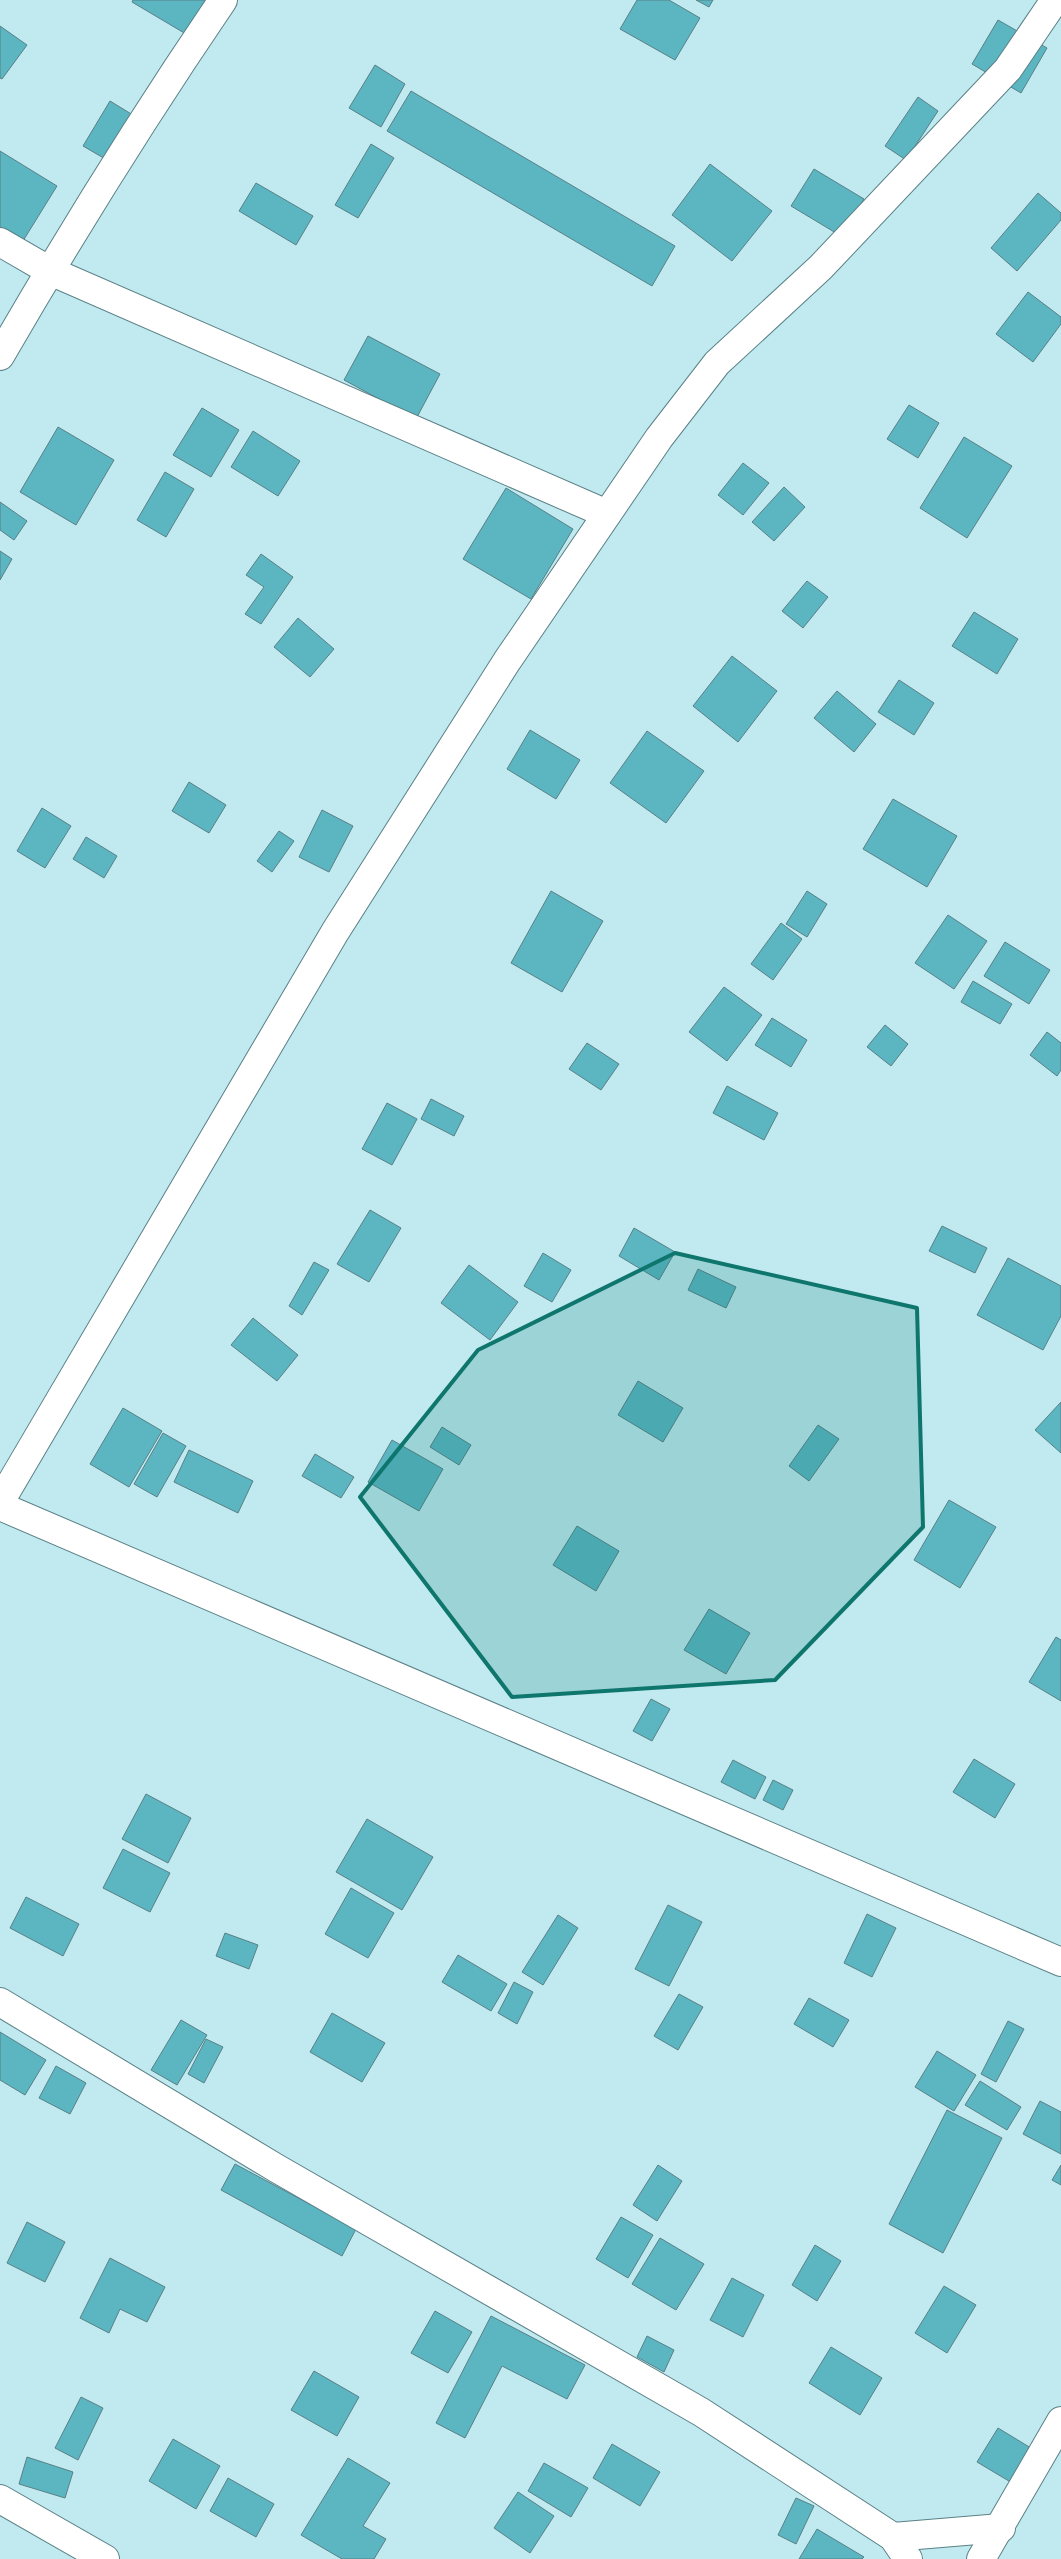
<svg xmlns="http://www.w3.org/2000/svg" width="1061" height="2559" font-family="'Titillium Web',sans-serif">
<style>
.building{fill:#5bb6c2;stroke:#598086}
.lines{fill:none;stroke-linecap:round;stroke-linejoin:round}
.minor-casing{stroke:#5a8186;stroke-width:30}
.minor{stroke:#fff;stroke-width:28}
.marked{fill:#0f766e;fill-opacity:0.2;stroke:#0f766e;stroke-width:4;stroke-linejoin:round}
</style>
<rect width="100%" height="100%" fill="#c0eaf0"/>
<g class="building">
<polygon points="133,0 213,0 191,37 132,2"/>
<polygon points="637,0 669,0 700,18 675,60 620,29"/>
<polygon points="696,0 713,0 709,7"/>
<polygon points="998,20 1047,48 1021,93 972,64"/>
<polygon points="0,26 27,45 2,79 0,78"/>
<polygon points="375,65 405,84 381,127 349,108"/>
<polygon points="411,91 675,246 652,286 387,131"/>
<polygon points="918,97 938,111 906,160 885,146"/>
<polygon points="110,101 146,123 119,167 83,146"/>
<polygon points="371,144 394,158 358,218 335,205"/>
<polygon points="0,151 57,186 18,249 0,238"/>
<polygon points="710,164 772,211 732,261 672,215"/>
<polygon points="814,169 864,199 841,236 791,206"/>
<polygon points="256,183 313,216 296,245 239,211"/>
<polygon points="1038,193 1061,213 1061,220 1017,271 991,248"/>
<polygon points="1028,292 1061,317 1061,324 1033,362 996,334"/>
<polygon points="368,336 440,374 416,419 344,380"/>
<polygon points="909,405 939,423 918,458 887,439"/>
<polygon points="202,408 239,430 211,477 173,455"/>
<polygon points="58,427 114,460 76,525 20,492"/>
<polygon points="253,431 300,461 278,496 231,467"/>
<polygon points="964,437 1012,466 967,538 920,508"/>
<polygon points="743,463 769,483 743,515 718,495"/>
<polygon points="165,472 194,489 166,537 137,520"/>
<polygon points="784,487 805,507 774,541 752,522"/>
<polygon points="506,488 573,529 531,599 463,559"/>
<polygon points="0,502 27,521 14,540 0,530"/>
<polygon points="0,551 12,559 0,580"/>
<polygon points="261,554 293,577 261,624 245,614 264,587 246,575"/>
<polygon points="807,581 828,597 803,628 782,611"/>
<polygon points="974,612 1018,639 997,674 952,646"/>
<polygon points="298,618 334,649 310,677 274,647"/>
<polygon points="732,656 777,691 738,742 693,706"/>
<polygon points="899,680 934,703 914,735 878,712"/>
<polygon points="837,691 876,724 854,752 814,718"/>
<polygon points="530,730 580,760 556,799 507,769"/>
<polygon points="647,731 704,771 666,823 610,783"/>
<polygon points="189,782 226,805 209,833 172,811"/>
<polygon points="893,799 957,836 927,887 863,849"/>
<polygon points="42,808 71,826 45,868 17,851"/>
<polygon points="322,810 353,826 329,872 299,857"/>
<polygon points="279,831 294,841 272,872 257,861"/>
<polygon points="86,837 117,856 104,878 73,859"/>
<polygon points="551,891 603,921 562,992 511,963"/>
<polygon points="807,891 827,904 807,937 786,924"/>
<polygon points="948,915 987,941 954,989 915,963"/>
<polygon points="781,923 802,939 773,980 751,964"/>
<polygon points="1005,942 1050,970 1029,1004 984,976"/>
<polygon points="973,981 1012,1004 1000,1024 961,1002"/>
<polygon points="724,987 762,1015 727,1061 689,1032"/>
<polygon points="772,1018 807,1040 791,1067 755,1045"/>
<polygon points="885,1025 908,1044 891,1066 867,1047"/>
<polygon points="1047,1032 1061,1043 1061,1070 1057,1076 1030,1055"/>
<polygon points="587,1043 619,1064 601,1090 569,1069"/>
<polygon points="727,1086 778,1113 764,1140 713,1113"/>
<polygon points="431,1099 464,1116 454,1136 421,1119"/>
<polygon points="387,1103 417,1119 392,1165 362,1149"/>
<polygon points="370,1210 401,1228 369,1282 337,1264"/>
<polygon points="942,1226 987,1248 975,1273 929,1251"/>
<polygon points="634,1228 675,1252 659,1280 619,1256"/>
<polygon points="543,1253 571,1270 552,1302 524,1286"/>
<polygon points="1008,1258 1061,1286 1061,1316 1043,1350 977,1315"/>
<polygon points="314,1262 329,1270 302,1315 289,1306"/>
<polygon points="469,1265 518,1302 490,1340 441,1303"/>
<polygon points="698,1269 736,1287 726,1308 688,1290"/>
<polygon points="253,1318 298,1355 277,1381 231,1345"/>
<polygon points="638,1381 683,1408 663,1442 618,1415"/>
<polygon points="1061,1402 1061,1453 1035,1430"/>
<polygon points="123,1408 162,1431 129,1487 90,1464"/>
<polygon points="818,1425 839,1439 809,1481 789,1466"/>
<polygon points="442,1427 471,1445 459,1465 430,1447"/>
<polygon points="163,1433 186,1446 157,1497 134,1484"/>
<polygon points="392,1440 443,1469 419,1511 368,1482"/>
<polygon points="189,1450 253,1481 238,1513 174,1482"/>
<polygon points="315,1454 354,1477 341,1498 302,1476"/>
<polygon points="949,1500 996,1527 960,1588 914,1560"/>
<polygon points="577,1526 619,1551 596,1591 553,1565"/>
<polygon points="709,1609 750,1633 726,1674 684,1650"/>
<polygon points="1056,1637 1061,1640 1061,1701 1029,1682"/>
<polygon points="651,1699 670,1709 652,1741 633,1731"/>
<polygon points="974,1759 1015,1784 995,1818 953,1792"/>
<polygon points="733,1760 766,1777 755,1799 721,1782"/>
<polygon points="773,1780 793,1790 783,1810 763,1800"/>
<polygon points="146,1794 191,1818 168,1863 122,1839"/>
<polygon points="367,1819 433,1857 402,1910 336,1872"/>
<polygon points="123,1849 170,1873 150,1912 103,1888"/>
<polygon points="351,1888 394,1913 368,1958 325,1934"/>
<polygon points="26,1897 79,1924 63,1956 10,1928"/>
<polygon points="668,1905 702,1922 669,1986 635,1969"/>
<polygon points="867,1914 896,1928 872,1977 844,1963"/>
<polygon points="558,1915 578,1928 543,1985 522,1972"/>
<polygon points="225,1933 258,1945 249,1969 216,1956"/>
<polygon points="458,1955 507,1984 491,2011 442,1982"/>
<polygon points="514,1982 533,1992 517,2024 498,2013"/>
<polygon points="679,1994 703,2007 678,2050 654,2036"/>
<polygon points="809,1998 849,2020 833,2047 794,2024"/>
<polygon points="332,2013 385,2043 362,2082 310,2052"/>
<polygon points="181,2020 207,2035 177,2085 151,2070"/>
<polygon points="1008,2021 1024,2029 996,2082 981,2074"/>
<polygon points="0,2032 46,2060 25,2095 0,2080"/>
<polygon points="206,2039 223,2047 204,2083 188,2074"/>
<polygon points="937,2051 976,2075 954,2111 915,2087"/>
<polygon points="56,2066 86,2083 70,2114 39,2098"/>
<polygon points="980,2081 1021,2107 1007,2130 965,2105"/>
<polygon points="1040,2101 1061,2112 1061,2154 1023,2134"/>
<polygon points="947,2110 1002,2138 943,2253 889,2224"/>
<polygon points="235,2164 356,2229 342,2256 221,2190"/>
<polygon points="658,2165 682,2181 657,2221 633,2205"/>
<polygon points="1061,2165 1061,2185 1052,2180"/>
<polygon points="621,2217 653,2235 628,2278 596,2259"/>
<polygon points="27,2222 65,2242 45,2282 7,2263"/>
<polygon points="660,2238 704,2264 676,2310 632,2284"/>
<polygon points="815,2245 841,2261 817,2301 792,2285"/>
<polygon points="110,2258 165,2287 147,2322 120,2309 109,2333 80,2318"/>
<polygon points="732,2278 764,2295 743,2337 710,2320"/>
<polygon points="944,2286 976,2305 947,2353 915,2333"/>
<polygon points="435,2311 472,2332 448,2373 411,2353"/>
<polygon points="491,2316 585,2365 567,2399 502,2366 465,2438 436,2423"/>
<polygon points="647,2336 674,2350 664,2372 637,2357"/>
<polygon points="831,2347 882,2378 860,2415 809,2383"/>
<polygon points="314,2371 359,2397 337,2436 291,2410"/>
<polygon points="81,2397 103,2408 78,2460 55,2448"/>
<polygon points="998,2428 1049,2459 1029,2493 977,2462"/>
<polygon points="173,2439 220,2466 196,2509 149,2481"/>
<polygon points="612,2444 660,2472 640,2506 593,2478"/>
<polygon points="27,2457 73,2472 65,2498 19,2484"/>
<polygon points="348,2458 390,2483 363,2526 386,2539 374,2559 342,2559 301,2535"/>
<polygon points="544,2463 588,2488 571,2517 528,2491"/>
<polygon points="228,2478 274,2504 256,2537 210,2511"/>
<polygon points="518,2492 554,2516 530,2553 494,2528"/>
<polygon points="796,2498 814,2506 796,2544 778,2535"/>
<polygon points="817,2529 864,2557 862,2559 799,2559"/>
</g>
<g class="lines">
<g class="minor-casing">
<g id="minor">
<polyline points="0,242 50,271 607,514"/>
<path d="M 0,356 C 70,235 144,116 223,0"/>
<polyline points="0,1502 335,932 507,661 659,438 717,363 821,267 1008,69 1055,0"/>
<polyline points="0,1506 1061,1962"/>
<polyline points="0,2002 276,2168 701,2412 893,2537 908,2559"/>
<polyline points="0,2499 105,2559"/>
<polyline points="893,2537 1001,2528"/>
<polyline points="981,2559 1061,2421"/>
</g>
</g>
<use href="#minor" class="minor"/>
</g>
<path class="marked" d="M 675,1253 L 917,1308 L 923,1527 L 775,1680 L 512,1697 L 360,1497 L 478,1350 Z"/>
</svg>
